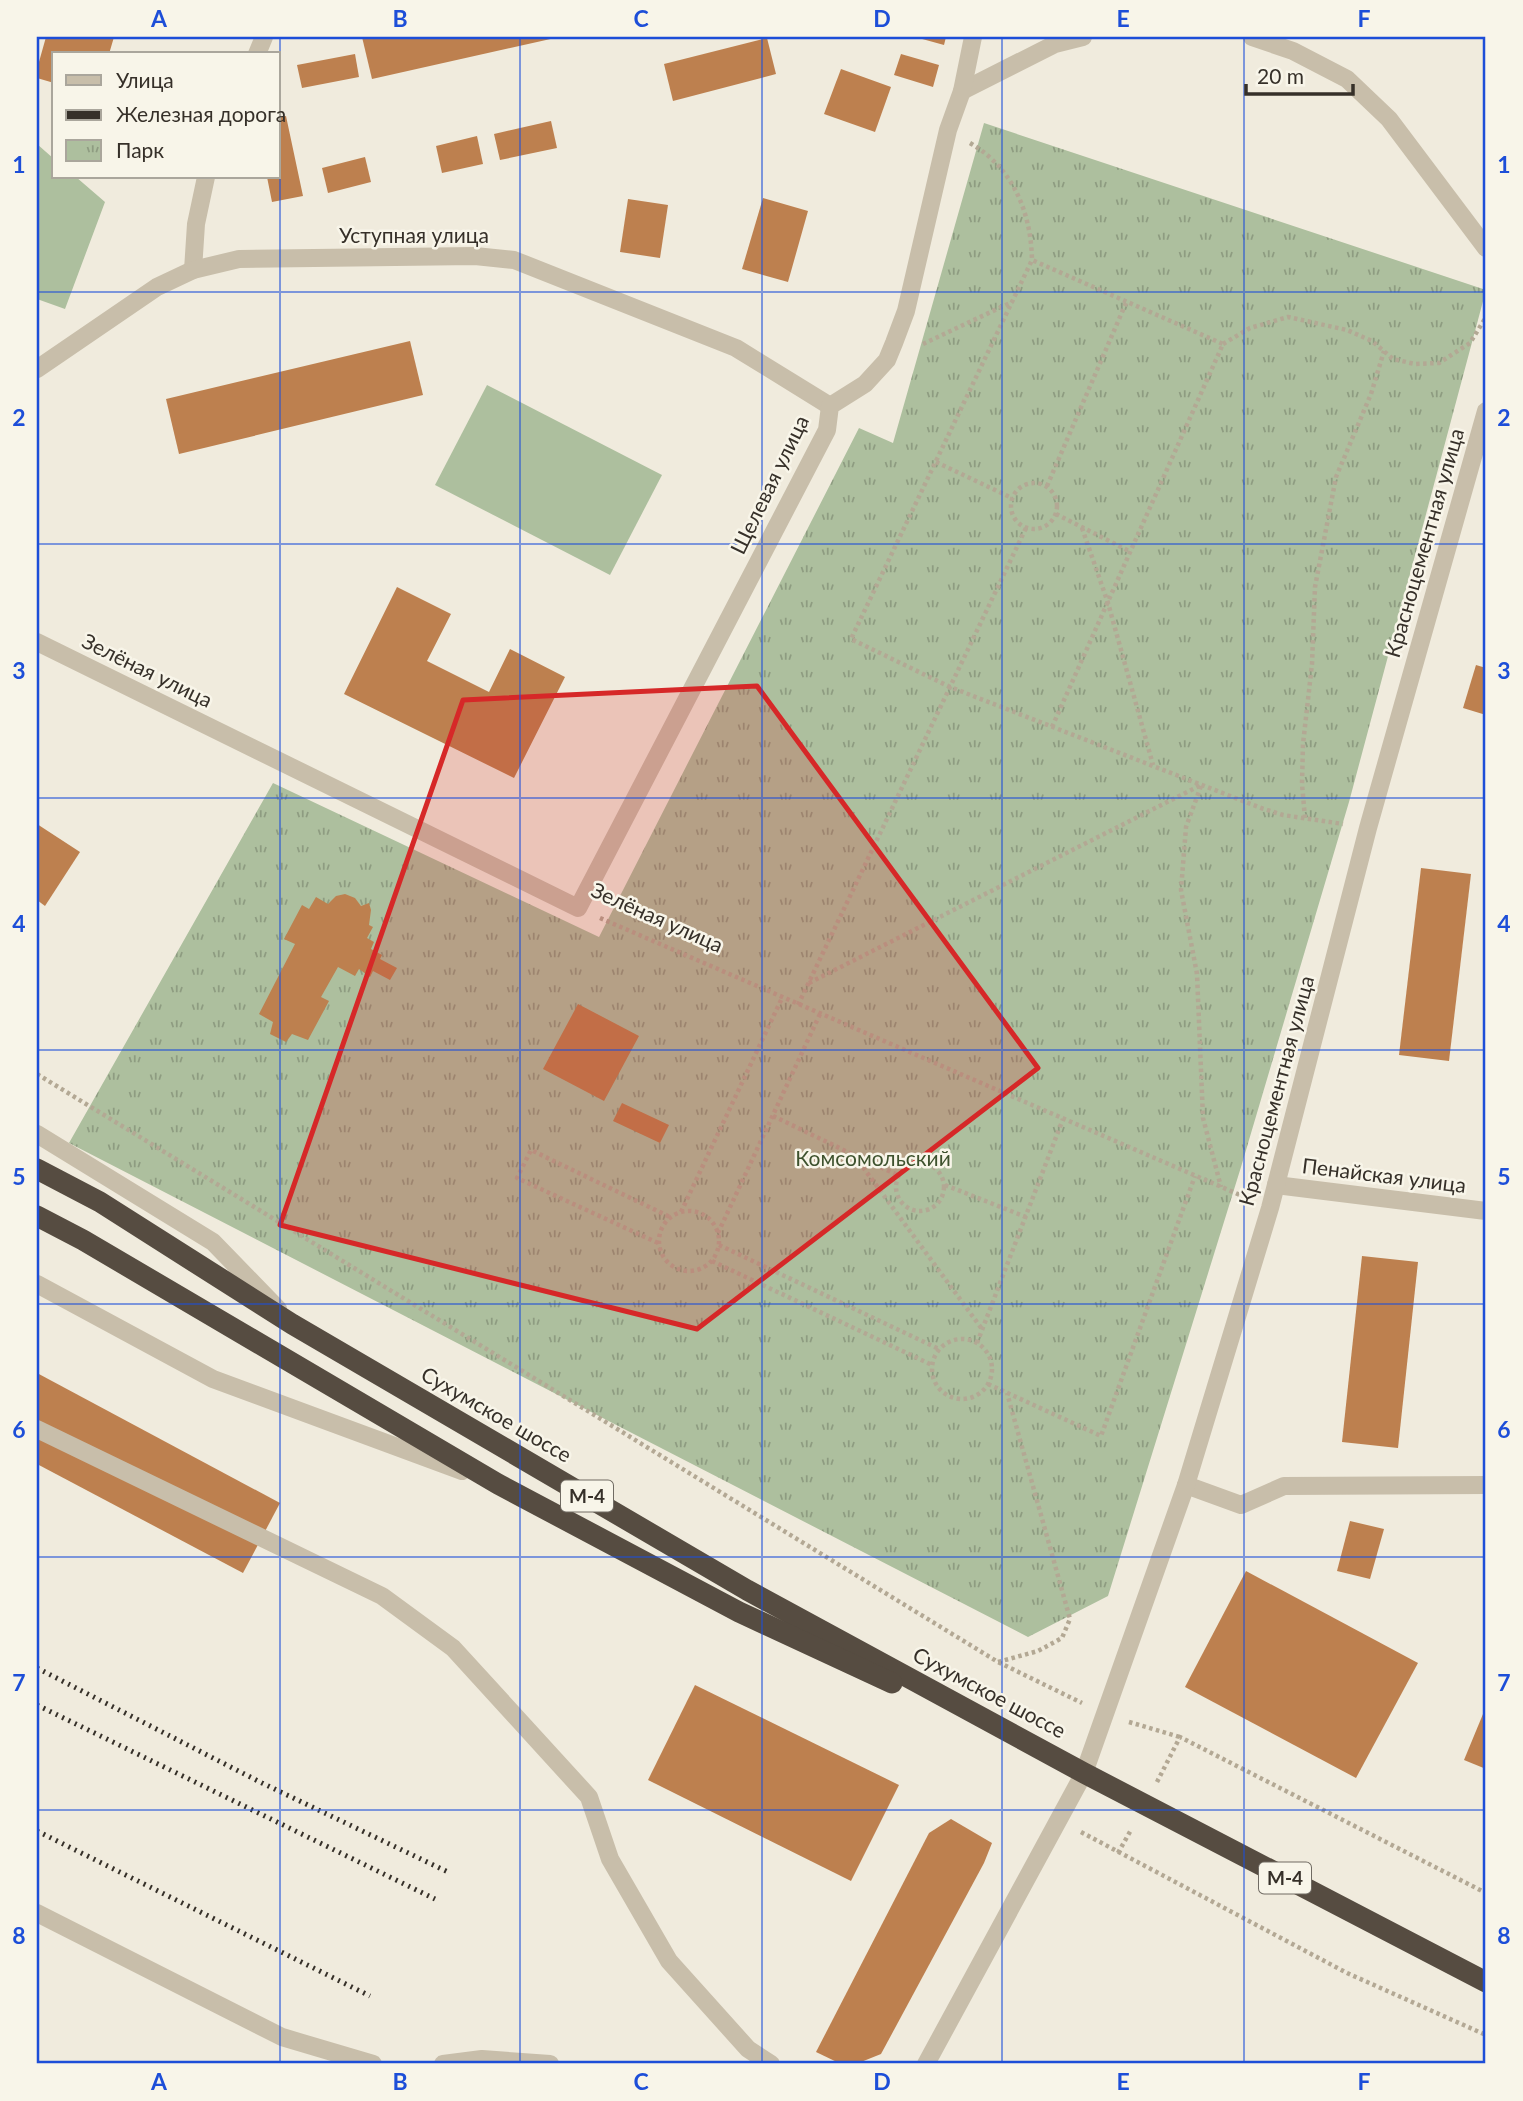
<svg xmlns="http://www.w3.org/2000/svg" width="1523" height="2101" font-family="Lato,sans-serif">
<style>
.green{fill:#adbf9e}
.park{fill:url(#park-tufts)}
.building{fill:#bd804f}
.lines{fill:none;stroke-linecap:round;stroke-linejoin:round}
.path{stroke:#b3a894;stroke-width:4.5;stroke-dasharray:3.5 3.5;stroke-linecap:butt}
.lane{stroke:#c8beaa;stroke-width:18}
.street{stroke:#c8beaa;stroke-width:18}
.highway{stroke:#564c41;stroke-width:21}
.rail{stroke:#363029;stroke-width:5;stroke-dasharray:2 5;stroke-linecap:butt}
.marked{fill:#d62828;fill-opacity:0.2;stroke:#d62828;stroke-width:5;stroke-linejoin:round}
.grid{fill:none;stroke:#1d4ed8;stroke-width:2;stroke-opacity:0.55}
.labels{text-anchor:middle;stroke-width:5;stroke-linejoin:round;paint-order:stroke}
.shield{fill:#f8f5e9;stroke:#706b63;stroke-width:2}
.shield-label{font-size:19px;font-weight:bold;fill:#363029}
.street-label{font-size:21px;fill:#363029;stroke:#f8f5e9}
.park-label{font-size:21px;fill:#3e522e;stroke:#f8f5e9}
.neatline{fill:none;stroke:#1d4ed8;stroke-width:2.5}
.grid-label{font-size:23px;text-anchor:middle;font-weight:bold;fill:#1d4ed8}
</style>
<defs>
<pattern id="park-tufts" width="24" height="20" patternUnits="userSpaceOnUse" patternTransform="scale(1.75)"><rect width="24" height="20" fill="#adbf9e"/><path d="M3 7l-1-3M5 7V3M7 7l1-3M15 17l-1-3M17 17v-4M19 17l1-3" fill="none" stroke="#8e9c81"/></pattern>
</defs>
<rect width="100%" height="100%" fill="#f0ebdd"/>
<g class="green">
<polygon points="37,144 54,159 54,177 76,177 105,202 65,309 37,299"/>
<polygon points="487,385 662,475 610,575 435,485"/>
</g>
<polygon class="park" points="984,123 1486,290 1349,802 1241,1167 1108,1596 1028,1637 69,1143 273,783 599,937 859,428 893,443"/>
<g class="building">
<polygon points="46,37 114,37 109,54 54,54 54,83 37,78 37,69"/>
<polygon points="362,37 555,37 555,38 372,79"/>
<polygon points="915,37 946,37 944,45"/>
<polygon points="767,38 776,74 673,101 664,64"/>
<polygon points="355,54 359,77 302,88 297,65"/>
<polygon points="901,54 939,65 933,87 894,75"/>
<polygon points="841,69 891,87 875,132 824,114"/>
<polygon points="286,116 303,196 272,202 267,177 278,177 278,118"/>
<polygon points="551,121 557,148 500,160 494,134"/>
<polygon points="477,136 483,164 442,173 436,146"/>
<polygon points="365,157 371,182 328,193 322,168"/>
<polygon points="763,198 808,211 788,282 742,269"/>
<polygon points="628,199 668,205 660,258 620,252"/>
<polygon points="410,341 423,395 179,454 166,399"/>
<polygon points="397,587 451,614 427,661 489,692 510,649 565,677 514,778 344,694"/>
<polygon points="1476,665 1486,668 1486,715 1463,708"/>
<polygon points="37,824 80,852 45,906 37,900"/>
<polygon points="1421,868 1471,874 1449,1061 1399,1055"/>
<polygon points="345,894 355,898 361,906 369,903 371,910 369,925 373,927 367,938 374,942 371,949 382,955 380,959 397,968 390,980 373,971 370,977 359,969 355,976 338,967 321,997 329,1001 308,1040 292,1034 286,1042 270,1034 273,1022 259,1014 295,944 284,939 302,905 309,909 316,897 328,904 336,896"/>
<polygon points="578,1004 639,1036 604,1101 543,1069"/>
<polygon points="622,1103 669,1125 660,1143 613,1121"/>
<polygon points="1362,1256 1418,1262 1398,1448 1342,1442"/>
<polygon points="37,1373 280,1503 243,1573 37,1464"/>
<polygon points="1350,1521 1384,1529 1370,1579 1337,1571"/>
<polygon points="1246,1571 1418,1663 1356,1778 1185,1687"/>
<polygon points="695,1685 899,1785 851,1881 648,1780"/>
<polygon points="1483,1714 1486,1715 1486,1769 1464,1760"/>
<polygon points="951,1819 992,1843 984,1863 881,2054 856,2064 841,2064 816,2052 929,1833"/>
</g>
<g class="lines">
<g class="path">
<path d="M 970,143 C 1013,168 1031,212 1032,260"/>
<polyline points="923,344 1012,302"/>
<polyline points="1223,344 1250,328 1288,317 1347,330 1372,341 1393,359 1415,364 1439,363 1470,343 1486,317"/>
<polyline points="936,462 1012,498"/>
<circle cx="1034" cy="506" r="23"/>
<polyline points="1047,486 1126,303"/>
<polyline points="1056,514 1131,552"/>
<polyline points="1082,528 1108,603 1153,765"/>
<polyline points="1052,727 1223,344 1032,260 851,639 950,687 1261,808 1283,815 1343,824"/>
<polyline points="1201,786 1186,827 1181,890 1197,974 1203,1118 1221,1187"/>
<polyline points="1305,818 1302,784 1303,744 1312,664 1315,587 1336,477 1371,394 1384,351"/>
<polyline points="600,918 1247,1198"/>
<polyline points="809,983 1201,785"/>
<polyline points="798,1005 1026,528"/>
<polyline points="37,1074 998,1662 1082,1703"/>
<polyline points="773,1116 854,1155 982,1329"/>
<polyline points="855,1156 898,1175"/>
<circle cx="920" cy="1187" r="24"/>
<polyline points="945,1185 1026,1217"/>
<circle cx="689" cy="1241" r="30"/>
<polyline points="681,1212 782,998"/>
<polyline points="718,1233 820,1014"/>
<polyline points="658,1243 517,1178 531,1150 670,1217"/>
<polyline points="719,1245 939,1349"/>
<polyline points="712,1261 932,1365"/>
<circle cx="962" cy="1369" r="30"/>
<polyline points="977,1343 1063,1119"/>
<polyline points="988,1384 1101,1436 1195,1176"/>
<polyline points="998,1662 1038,1651 1062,1638 1070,1619 1007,1393"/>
<polyline points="1129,1722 1180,1737"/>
<polyline points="1157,1782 1180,1737 1486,1893"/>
<polyline points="1081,1832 1347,1973 1486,2035"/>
<polyline points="1118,1853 1131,1830"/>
</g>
<g class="lane">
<polyline points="37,1429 382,1596 453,1648 589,1797 610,1859 669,1961 748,2049 771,2064"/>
<polyline points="1186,1485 1241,1505 1284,1486 1486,1485"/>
<polyline points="37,1913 282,2037 373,2064"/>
<polyline points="443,2064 482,2059 550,2064"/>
<polyline points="926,2064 1084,1773"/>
</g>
<g class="street">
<polyline points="1252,37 1293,51 1347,79 1389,119 1486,248"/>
<polyline points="257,54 264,37"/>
<polyline points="962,91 1055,44 1083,37"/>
<polyline points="193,270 196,224 206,177"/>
<polyline points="37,369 157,287 193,270 239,259 475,256 514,260 736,348 830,406"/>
<polyline points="37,642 578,908 827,430 830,406 865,384 887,360 894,343 906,311 948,130 962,91 973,37"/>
<polyline points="37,1134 213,1242 278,1309"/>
<polyline points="1276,1185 1486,1211"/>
<polyline points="37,1284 213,1379 462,1471"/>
<polyline points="1084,1773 1186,1485 1270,1208 1368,828 1486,411"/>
</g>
<g class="highway">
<polyline points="37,1169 100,1202 292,1324 747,1590 1084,1773 1486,1982"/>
<polyline points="37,1216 83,1240 498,1484 739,1612 892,1683"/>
</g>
<g class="rail">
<polyline points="37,1668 262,1783 448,1872"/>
<polyline points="37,1705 435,1899"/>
<polyline points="37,1831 370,1996"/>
</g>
</g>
<path class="marked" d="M 757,686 L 1038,1068 L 697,1329 L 280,1225 L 463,700 Z"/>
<path class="grid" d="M 280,37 L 280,2064M 520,37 L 520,2064M 762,37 L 762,2064M 1002,37 L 1002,2064M 1244,37 L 1244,2064M 37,292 L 1486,292M 37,544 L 1486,544M 37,798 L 1486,798M 37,1050 L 1486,1050M 37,1304 L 1486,1304M 37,1557 L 1486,1557M 37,1810 L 1486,1810"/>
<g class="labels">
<g class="shield">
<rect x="561" y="1480.5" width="52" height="31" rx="5"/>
<rect x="1259" y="1862.5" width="52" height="31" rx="5"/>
</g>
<g class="shield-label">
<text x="587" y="1503">М-4</text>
<text x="1285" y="1885">М-4</text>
</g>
<g class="street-label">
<text x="414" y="243">Уступная улица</text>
<text transform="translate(770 485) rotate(-64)" y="7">Щелевая улица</text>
<text transform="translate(1425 543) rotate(-74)" y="7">Красноцементная улица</text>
<text transform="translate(147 671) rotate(26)" y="7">Зелёная улица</text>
<text transform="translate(657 918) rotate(24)" y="7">Зелёная улица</text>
<text transform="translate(1277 1091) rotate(-75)" y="7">Красноцементная улица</text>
<text transform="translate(1384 1176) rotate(7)" y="7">Пенайская улица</text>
<text transform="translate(496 1415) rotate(30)" y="7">Сухумское шоссе</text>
<text transform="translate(989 1693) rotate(28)" y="7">Сухумское шоссе</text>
</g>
<g class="park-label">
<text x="873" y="1166">Комсомольский</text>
</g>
</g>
<rect width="1523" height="2101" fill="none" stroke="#f8f5e9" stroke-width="77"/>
<rect x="52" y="52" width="228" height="126" fill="#f8f5e9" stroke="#aaa69c" stroke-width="2"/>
<rect x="66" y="75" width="35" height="10" fill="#c8beaa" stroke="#aaa69c" stroke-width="2"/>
<text x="116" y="88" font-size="21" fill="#363029">Улица</text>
<rect x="66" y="110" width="35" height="10" fill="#363029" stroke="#aaa69c" stroke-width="2"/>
<text x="116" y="122" font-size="21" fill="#363029">Железная дорога</text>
<rect x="66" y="140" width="35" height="21" fill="url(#park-tufts)" stroke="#aaa69c" stroke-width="2"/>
<text x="116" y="158" font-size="21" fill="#363029">Парк</text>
<path d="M1246 84v10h107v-10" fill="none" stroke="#363029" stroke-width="3.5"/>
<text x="1257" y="84" font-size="21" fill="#363029" stroke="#f8f5e9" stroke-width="5" paint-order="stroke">20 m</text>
<rect x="38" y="38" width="1446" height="2024" class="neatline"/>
<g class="grid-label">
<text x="159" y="27">A</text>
<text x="400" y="27">B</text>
<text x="641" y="27">C</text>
<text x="882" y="27">D</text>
<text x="1123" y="27">E</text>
<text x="1364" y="27">F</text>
<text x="19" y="173">1</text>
<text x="1504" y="173">1</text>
<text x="19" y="426">2</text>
<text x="1504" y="426">2</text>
<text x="19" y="679">3</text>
<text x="1504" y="679">3</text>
<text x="19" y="932">4</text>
<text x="1504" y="932">4</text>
<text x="19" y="1185">5</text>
<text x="1504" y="1185">5</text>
<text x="19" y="1438">6</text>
<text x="1504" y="1438">6</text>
<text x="19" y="1691">7</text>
<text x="1504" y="1691">7</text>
<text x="19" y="1944">8</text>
<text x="1504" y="1944">8</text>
<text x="159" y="2090">A</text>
<text x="400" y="2090">B</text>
<text x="641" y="2090">C</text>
<text x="882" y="2090">D</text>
<text x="1123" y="2090">E</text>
<text x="1364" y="2090">F</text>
</g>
</svg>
